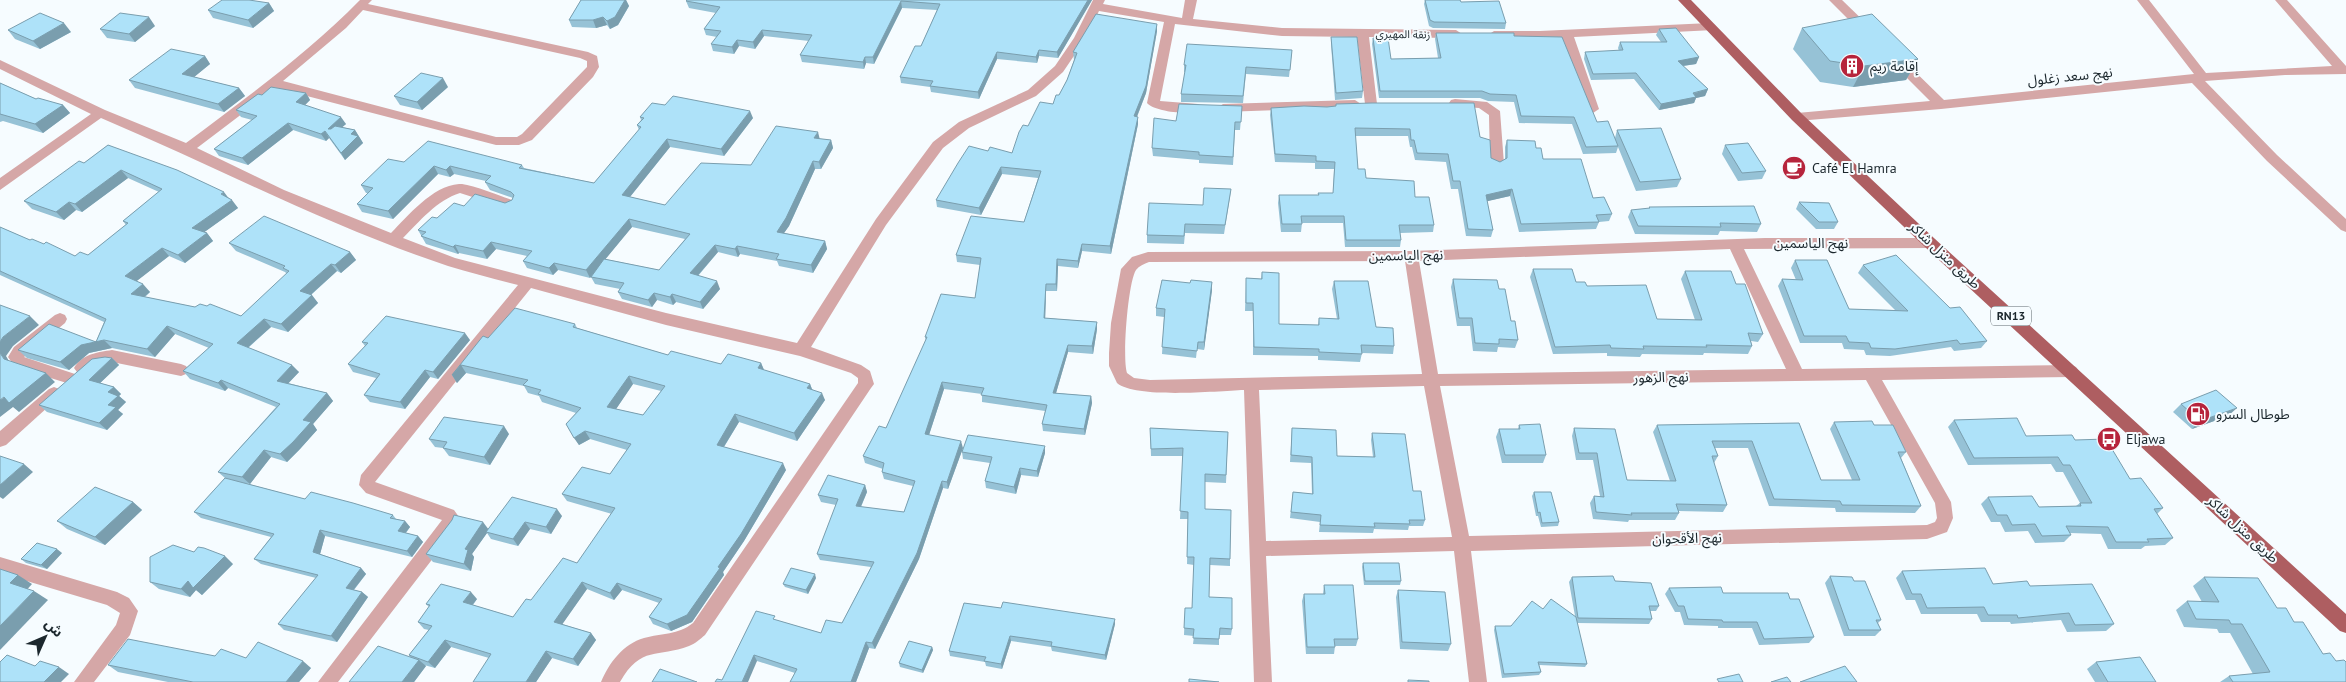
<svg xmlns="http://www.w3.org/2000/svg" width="2346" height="682" font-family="'PT Sans','Noto Sans Arabic',sans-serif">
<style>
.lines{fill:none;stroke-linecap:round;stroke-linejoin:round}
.minor{fill:#d5a7a7;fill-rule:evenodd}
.primary{fill:#ae5e61;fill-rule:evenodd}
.wall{fill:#96c2d6;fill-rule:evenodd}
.shaded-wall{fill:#7a9eae}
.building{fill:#aee2f9;stroke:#7a9eae;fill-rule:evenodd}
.labels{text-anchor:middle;stroke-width:4;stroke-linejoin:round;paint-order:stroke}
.far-street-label{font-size:11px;fill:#1b272d;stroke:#f6fcff}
.shield{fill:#f6fcff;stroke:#5d676c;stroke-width:1}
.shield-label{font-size:12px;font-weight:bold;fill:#1b272d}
.poi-label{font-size:14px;fill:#1b272d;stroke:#f6fcff;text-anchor:start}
.street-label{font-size:14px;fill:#1b272d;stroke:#f6fcff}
</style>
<rect width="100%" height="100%" fill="#f6fcff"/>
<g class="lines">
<g class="minor">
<path d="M 360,0 L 372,0 L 368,4 L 588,52 L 597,56 L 599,67 L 593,77 L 532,140 L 519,145 L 496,145 L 276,88 L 197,148 L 284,190 L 391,233 C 408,216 432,186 459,184 C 469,183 503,197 515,201 L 517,204 L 515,207 L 510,209 L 460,193 C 437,200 419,222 403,238 L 455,258 L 666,313 L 797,343 L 876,219 L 933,142 L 959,122 L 1028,90 L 1055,66 L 1074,38 L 1093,0 L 1105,0 L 1103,4 L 1182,18 L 1185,0 L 1197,0 L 1193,19 L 1282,28 L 1456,30 L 1462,34 L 1456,38 L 1369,37 L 1377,104 L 1371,108 L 1365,104 L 1357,37 L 1282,36 L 1175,24 L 1160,101 L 1198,104 L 1204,108 C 1197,117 1154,112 1147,103 L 1164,22 L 1099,11 L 1086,38 L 1063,72 L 1036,96 L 969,128 L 943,148 L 886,225 L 811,347 L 861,365 L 870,371 L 874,384 L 871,388 L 705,635 C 700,639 695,644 689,646 C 658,658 641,645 620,682 L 601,682 C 609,663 623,644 644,638 C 662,633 678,635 693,623 L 858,383 L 858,378 L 851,373 L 800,356 L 666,325 L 531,288 L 375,482 L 454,510 L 459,517 L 457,527 L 338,682 L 318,682 L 442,520 L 366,493 L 359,485 L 361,475 L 518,285 C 495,279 471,273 448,266 C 328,226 217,167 101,118 L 0,190 L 0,178 L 91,114 L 0,69 L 0,60 L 105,110 L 186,143 C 246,98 307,54 360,0 ZM 363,10 L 580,58 L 587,61 L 587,67 L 522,134 L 517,137 L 496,137 L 283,81 L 346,28 Z"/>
<polygon points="1829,0 1842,0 1872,29 1874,32 1872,35 1864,35"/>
<polygon points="2137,0 2149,0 2206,73 2332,66 2275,0 2287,0 2346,66 2346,74 2285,75 2205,81 2277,155 2346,219 2346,232 2341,230 2267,161 2192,83 1941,109 1797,121 1791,117 1797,113 1930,101 1891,62 1889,59 1895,55 1899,56 1944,100 2194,74"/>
<polygon points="1710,23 1716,27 1714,30 1574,37 1599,109 1593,113 1587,109 1562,38 1494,39 1488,35 1494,31 1540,31"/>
<polygon points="1455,99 1487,102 1500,111 1504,164 1502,167 1492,167 1490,164 1489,115 1479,108 1451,106 1449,103 1451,100"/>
<polygon points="1355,100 1361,104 1359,107 1223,112 1217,108 1223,104"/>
<path d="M 1765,238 L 1930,238 L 1935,239 L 1937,243 L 1935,247 L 1930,248 L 1744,249 L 1802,369 L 2071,365 L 2076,367 L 2079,371 L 2076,375 L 2071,377 L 1882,380 L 1951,502 L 1953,518 L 1947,532 L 1927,539 L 1471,551 L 1487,682 L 1469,682 L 1454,551 L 1266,556 L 1272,682 L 1254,682 L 1244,390 C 1217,391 1136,399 1117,383 L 1109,366 L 1109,353 L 1111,323 L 1121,269 L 1132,257 L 1148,252 L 1411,251 ZM 1730,249 L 1786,369 L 1438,374 L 1419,261 ZM 1405,261 L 1422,374 L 1150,380 L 1134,378 L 1127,373 C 1122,358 1128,282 1136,270 C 1139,266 1144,264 1149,262 ZM 1866,380 L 1935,503 L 1937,518 L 1935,522 L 1927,525 L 1469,536 L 1440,386 ZM 1424,386 L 1452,537 L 1266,541 L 1259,390 Z"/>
<polygon points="60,313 65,315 67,319 65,323 24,357 75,374 78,378 75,382 70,384 15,367 8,357 14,347 55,315"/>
<path d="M 112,350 L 181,364 L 186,366 L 189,370 L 186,374 L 181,376 L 112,362 L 98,364 L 82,374 L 77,372 L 74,368 C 82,354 98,352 112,350 Z"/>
<polygon points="54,387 59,389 62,393 59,397 6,445 0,447 0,431 49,389"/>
<polygon points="0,557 117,592 129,598 138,611 130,635 94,682 74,682 116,625 120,613 107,605 0,573"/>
</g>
<polygon class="primary" points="1678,0 1691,0 1802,114 1935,239 2346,614 2346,633 2340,631 1925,247 1792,120"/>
</g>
<g class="wall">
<polygon points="581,0 626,0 629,6 618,25 610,29 607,25 596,28 572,27 569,20"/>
<polygon points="687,0 1092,0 1058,58 1039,56 1037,63 997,59 979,99 931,92 930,87 901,83 900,77 921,46 937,10 902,8 874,64 866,63 864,69 802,62 800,55 809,41 764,36 755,49 739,46 734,54 713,51 711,44 717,37 706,35 704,29 716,13 689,8 686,1"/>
<polygon points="1425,0 1460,0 1461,2 1506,23 1505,29 1433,28 1429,26 1424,4"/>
<polygon points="269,3 274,11 253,28 213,18 208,10"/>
<polygon points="1157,24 1157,31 1146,93 1137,117 1138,124 1111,254 1082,251 1078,268 1058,266 1057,291 1046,291 1045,318 1097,322 1097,329 1093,354 1068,352 1056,393 1091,396 1092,403 1085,435 1043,431 1042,424 1045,411 982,402 982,394 944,389 929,435 963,448 948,489 943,488 919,559 875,649 869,648 856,682 790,682 795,673 757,661 722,680 776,620 821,633 842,623 871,567 820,560 817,554 836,505 821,502 818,495 865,485 867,492 861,507 904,512 913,486 884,479 882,472 883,469 865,463 863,456 886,428 926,341 925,337 975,298 980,265 957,262 956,255 1024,222 1038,178 1002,174 981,215 937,207 936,200 988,151 1012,153 1028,126 1053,104 1059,95 1067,80 1074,60 1073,52"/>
<polygon points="155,26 135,42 107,38 100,29"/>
<polygon points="1802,28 1918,59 1906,80 1853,87 1820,82 1793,49"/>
<polygon points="1659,29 1699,57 1696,64 1683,66 1708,89 1705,96 1696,98 1694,103 1659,110 1634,79 1591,80 1584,59 1585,52 1619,51 1618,48 1620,42 1661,42 1656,35"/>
<polygon points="8,30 71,32 40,49 15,39"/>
<polygon points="1436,33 1514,36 1597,122 1615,138 1617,130 1681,179 1677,187 1636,191 1618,147 1616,153 1583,154 1572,124 1519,123 1514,102 1488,101 1480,98 1379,98 1372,44 1373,38 1391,59 1438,58 1435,39"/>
<polygon points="1331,37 1363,91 1362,98 1335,100 1331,44"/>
<polygon points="1292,50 1289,77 1246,74 1243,103 1181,102 1181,94 1185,72 1184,72 1184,65"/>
<polygon points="205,56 210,64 194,77 239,88 245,96 224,112 135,88 129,80"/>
<polygon points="0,83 36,99 63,105 70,113 43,133 3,121 0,122"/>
<polygon points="448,87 422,110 400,105 394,96"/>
<polygon points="306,93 310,100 305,105 346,124 342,127 355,130 363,143 345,160 329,138 326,141 293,130 248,165 219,156 214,149 252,120 241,117 236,110 262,95"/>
<path d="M 665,105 L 753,118 L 724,156 L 670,147 L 630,197 L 665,205 L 751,165 L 819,139 L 831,140 L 833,148 L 821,169 L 815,169 L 789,226 L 784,233 L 825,241 L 827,249 L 813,273 L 779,266 L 777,261 L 740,254 L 738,257 L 718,252 L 698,276 L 720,289 L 703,309 L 676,302 L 673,305 L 657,300 L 652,307 L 622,299 L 618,292 L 620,289 L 595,284 L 591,277 L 595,272 L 590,278 L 558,270 L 553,275 L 527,268 L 523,261 L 527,256 L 496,249 L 487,259 L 459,253 L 458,254 L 426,244 L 418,230 L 437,218 L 464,206 L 505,203 L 512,200 L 513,198 L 490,190 L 485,182 L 486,181 L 454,174 L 450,177 L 438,174 L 393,219 L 362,212 L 357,204 L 368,193 L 366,193 L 361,185 L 404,162 L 522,165 L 524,168 L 594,183 L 639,130 L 637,125 L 641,120 L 640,117 ZM 632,227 L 685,239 L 659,270 L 605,259 Z"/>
<polygon points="1242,106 1240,130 1235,130 1233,165 1199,163 1199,160 1153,156 1152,148 1176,121"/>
<polygon points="1271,108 1480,137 1491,158 1500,162 1505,159 1505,147 1507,140 1536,148 1543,159 1593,198 1612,214 1609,221 1599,222 1596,229 1519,232 1510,196 1487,201 1493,230 1491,237 1466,236 1458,189 1451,189 1446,162 1415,160 1412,147 1410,147 1408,136 1355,136 1358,169 1366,178 1415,197 1434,225 1433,232 1400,233 1401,240 1400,247 1345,247 1343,223 1302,223 1301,232 1281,232 1278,203 1279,195 1318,195 1318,193 1333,193 1334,169 1315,169 1315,163 1275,162 1270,115"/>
<polygon points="108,145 229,198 238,208 204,232 207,233 213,241 185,263 169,256 136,281 150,292 145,297 195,307 207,306 241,316 287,274 285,272 236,251 229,243 350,252 356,260 341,273 337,271 311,295 318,303 288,332 271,327 248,348 299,372 288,383 327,393 333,401 313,424 317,430 300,449 287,462 271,457 250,484 245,483 305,499 393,515 396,519 405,521 410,527 406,533 418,536 423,542 412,557 325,536 320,554 361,568 366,574 354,590 362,592 368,597 337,642 284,630 278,624 316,578 261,564 254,559 271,537 201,518 194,512 225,478 218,472 276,407 228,388 225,391 190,379 183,371 209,348 175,334 155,357 112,348 89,353 69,370 27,358 18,350 96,342 104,322 0,275 0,227 30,240 75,256 88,255 126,225 123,221 159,192 128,178 82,212 76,210 64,220 32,209 24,201 84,163"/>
<polygon points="1725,145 1766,171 1762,179 1738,181 1722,154"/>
<polygon points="1231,189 1230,197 1224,234 1185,233 1184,244 1147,243 1147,235 1203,205"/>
<polygon points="1799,202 1838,222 1834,229 1816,229 1796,209"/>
<polygon points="1649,207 1761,224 1757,232 1720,231 1718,235 1635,234 1628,217 1631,210 1649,209"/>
<polygon points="1795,260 1849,309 1895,310 1858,273 1863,265 1950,308 1987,341 1981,348 1954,351 1951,347 1890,356 1866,355 1864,350 1844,349 1842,343 1800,343 1778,286 1782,279 1796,280 1791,268"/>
<polygon points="1533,269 1576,282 1587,286 1657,319 1695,320 1681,279 1685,271 1736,284 1763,334 1758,342 1751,341 1752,346 1748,354 1704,353 1703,355 1642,354 1640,357 1607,356 1607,353 1553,354 1530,277"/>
<polygon points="1262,272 1279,324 1318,325 1319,318 1337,319 1332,289 1334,281 1376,327 1394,346 1393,354 1362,353 1360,362 1318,360 1318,356 1253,355 1253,311 1245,311 1246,278 1261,279"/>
<polygon points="1453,279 1499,289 1518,340 1515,348 1498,347 1497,352 1473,351 1470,326 1457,326 1451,287"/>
<polygon points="1212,282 1212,290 1204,350 1197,349 1196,358 1162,354 1164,317 1156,316 1156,308 1190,283"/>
<path d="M 575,324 L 577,328 L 668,355 L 721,364 L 761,363 L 764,370 L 810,384 L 812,389 L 825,400 L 797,441 L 739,422 L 724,447 L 786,470 L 744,541 L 723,572 L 724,575 L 692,622 L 671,631 L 653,624 L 649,617 L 659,603 L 622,590 L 614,600 L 587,589 L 562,624 L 591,633 L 596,640 L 578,666 L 552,658 L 536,682 L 473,682 L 489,658 L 451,647 L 435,668 L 424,665 L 426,666 L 414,682 L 349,682 L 410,657 L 409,655 L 429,630 L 424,629 L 418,622 L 429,607 L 426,604 L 477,599 L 473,605 L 513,617 L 531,600 L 577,563 L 612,514 L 567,501 L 562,494 L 610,474 L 627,450 L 590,439 L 579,445 L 566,424 L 576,413 L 542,402 L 539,396 L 528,393 L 524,386 L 466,373 L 457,383 L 452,375 L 488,338 ZM 633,384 L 661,391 L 643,415 L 616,409 Z"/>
<polygon points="470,340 438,379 430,377 405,409 370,402 364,395 376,378 353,372 348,364 365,346 362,342"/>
<polygon points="112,358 119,365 100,383 114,387 121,394 119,396 126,402 118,410 123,414 107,430 47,412 39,405"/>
<polygon points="2181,404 2228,416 2192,429 2173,412"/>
<polygon points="1954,420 2026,436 2075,440 2130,479 2163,508 2157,514 2173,538 2165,545 2145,546 2141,549 2108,549 2101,534 2070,533 2071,535 2064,542 2035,543 2028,531 2005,532 2000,522 1991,522 1981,504 1988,497 2039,507 2076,506 2080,503 2063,472 2056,472 2051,464 1968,465 1948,427"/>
<polygon points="1834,422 1874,425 1906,452 1901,458 1921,506 1915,513 1836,512 1835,508 1769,506 1748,448 1715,448 1718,456 1714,463 1727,505 1723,512 1678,511 1679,513 1675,520 1629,520 1628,522 1593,519 1590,503 1594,496 1600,496 1593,460 1576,460 1572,436 1574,428 1627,480 1670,481 1653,432 1657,425 1799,423 1821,480 1852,480 1830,429"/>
<polygon points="1519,425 1546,455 1543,463 1502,463 1496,437 1499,429 1518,429"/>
<polygon points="1150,428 1228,432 1226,483 1205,482 1205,509 1230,559 1230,566 1210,565 1209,597 1232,629 1231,635 1219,635 1219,645 1193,644 1194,636 1184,635 1185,608 1192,608 1194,565 1187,564 1188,519 1180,519 1183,456 1151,456"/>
<polygon points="1292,428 1337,456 1373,457 1371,440 1372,433 1413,491 1425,520 1423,526 1409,526 1408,530 1374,529 1373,533 1319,532 1320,522 1290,518 1293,492 1312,494 1311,463 1290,462"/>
<polygon points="509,434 490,465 449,456 443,448 435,447 429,439"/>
<polygon points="962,452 1045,453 1038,477 1021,475 1016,494 986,488 985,481 990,463 963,459"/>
<polygon points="1534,492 1559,522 1558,526 1541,527 1538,516 1536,516 1532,496"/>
<polygon points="133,502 142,510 105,545 67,529 57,521"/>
<polygon points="562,516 551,534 530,529 518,546 491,539 487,533 472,554 474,557 471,571 433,562 426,554 452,520 488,529"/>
<polygon points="62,553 47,569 26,563 21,559"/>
<polygon points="1363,563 1401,581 1400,585 1364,585 1362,567"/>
<polygon points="233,564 202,595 196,590 190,597 159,589 150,582"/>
<polygon points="1902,571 1993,584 2030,586 2114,624 2106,631 2067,632 2061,620 2011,624 2010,622 1981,622 1977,614 1921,614 1915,600 1906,600 1896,578"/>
<polygon points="1830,576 1854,581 1881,620 1878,623 1881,630 1875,636 1844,636 1825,583"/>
<polygon points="1572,577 1615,581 1659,606 1656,611 1650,611 1652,619 1649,624 1577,623 1587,664 1585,667 1539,665 1541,672 1539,675 1502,678 1494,630 1495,626 1511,626 1543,609 1575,616 1569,582"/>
<polygon points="2204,577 2277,608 2294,622 2323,654 2346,682 2220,682 2229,676 2253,674 2230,633 2219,633 2217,629 2184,627 2176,610 2187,601 2202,602 2193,586"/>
<polygon points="816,578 808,594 785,587 783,584"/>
<polygon points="1324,585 1358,639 1356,646 1335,646 1334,654 1306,654 1302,601 1304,594 1323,594"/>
<polygon points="1669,588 1790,599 1814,637 1809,643 1759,645 1752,628 1718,628 1718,626 1684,625 1680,612 1675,612 1665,594"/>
<polygon points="1398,590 1451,644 1448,651 1400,649 1396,597"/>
<polygon points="964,603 1115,624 1106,660 1052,651 1051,647 1011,641 1002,669 986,666 985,662 950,656 949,651"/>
<polygon points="932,647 933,650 923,673 900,667 899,663"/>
<polygon points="215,656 246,658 311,668 299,682 168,682 118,672 108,665"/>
<polygon points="2096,662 2156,682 2095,682 2087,669"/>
</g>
<g class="shaded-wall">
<polygon points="625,0 626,0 629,6 618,25 610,29 607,21"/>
<polygon points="1088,0 1092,0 1058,58 1057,52"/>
<polygon points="901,1 902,8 874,64 873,57"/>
<polygon points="269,3 274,11 253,28 248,20"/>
<polygon points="149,17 155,26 135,42 129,34"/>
<polygon points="603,17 607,25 596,28 593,20"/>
<polygon points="64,23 71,32 40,49 33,41"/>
<polygon points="1157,24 1157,31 1146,93 1134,124 1134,116"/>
<polygon points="762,30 764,36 755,49 753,42"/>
<polygon points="737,40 739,46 734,54 732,47"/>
<polygon points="1039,50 1039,56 1037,63 1036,57"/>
<polygon points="997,52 997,59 979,99 978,92"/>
<polygon points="205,56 210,64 188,82 182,74"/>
<polygon points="865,57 866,63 864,69 863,62"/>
<polygon points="1699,57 1696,64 1675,67 1678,61"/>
<polygon points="1918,59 1906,80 1853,87 1864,66"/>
<polygon points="443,78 448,87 422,110 417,102"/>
<polygon points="239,88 245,96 224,112 218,104"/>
<polygon points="1708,89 1705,96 1696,98 1694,103 1659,110 1661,104"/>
<polygon points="306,93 310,100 301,109 296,102"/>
<polygon points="63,105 70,113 43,133 35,124"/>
<polygon points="750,111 753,118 724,156 721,149"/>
<polygon points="341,117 346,124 332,136 328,129"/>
<polygon points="1138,117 1138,124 1111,254 1110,246"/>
<polygon points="288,123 293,130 248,165 242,158"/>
<polygon points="355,130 363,143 345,160 341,153 351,134"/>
<polygon points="325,131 329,138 326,141 321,134"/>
<polygon points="818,132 820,140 814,138"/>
<polygon points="667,139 670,147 625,203 622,195"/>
<polygon points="831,140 833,148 821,169 819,162"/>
<polygon points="813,161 815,169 789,226 779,240 777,232"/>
<polygon points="434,166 438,174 393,219 388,211"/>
<polygon points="450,166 454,174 450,177 446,170"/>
<polygon points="1001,167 1002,174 981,215 979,208"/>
<polygon points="121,170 128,178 82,212 75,204"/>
<polygon points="1512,189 1510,196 1484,202 1486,195"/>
<polygon points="224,192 230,200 221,194"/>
<polygon points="232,200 238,208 199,236 192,228"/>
<polygon points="69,202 76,210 64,220 56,212"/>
<polygon points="629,219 632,227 590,278 586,270"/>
<polygon points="207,233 213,241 185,263 178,255"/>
<polygon points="825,241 827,249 813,273 811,265"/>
<polygon points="491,242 496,249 487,259 483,251"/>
<polygon points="1082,244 1082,251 1078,268 1078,261"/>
<polygon points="455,245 459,253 458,254 453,247"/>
<polygon points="715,245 718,252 693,281 690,273"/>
<polygon points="737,246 740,254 738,257 735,249"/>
<polygon points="162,248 169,256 133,284 125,276"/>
<polygon points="350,252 356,260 341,273 335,265"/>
<polygon points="1057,259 1058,266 1057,291 1056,284"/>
<polygon points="554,263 558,270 553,275 549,268"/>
<polygon points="331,264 337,271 306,299 300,291"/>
<polygon points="717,281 720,289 703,309 700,302"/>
<polygon points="1212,282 1212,290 1204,350 1204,342"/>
<polygon points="143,284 150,292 138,302 131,294"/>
<polygon points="1046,284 1046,291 1045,325 1044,318"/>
<polygon points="654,293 657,300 652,307 648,300"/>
<polygon points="672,294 676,302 673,305 670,297"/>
<polygon points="312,295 318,303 288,332 281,324"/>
<polygon points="30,316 39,325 13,346 6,356 13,368 4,359 0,353 0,342 3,337"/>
<polygon points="264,319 271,327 244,351 237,343"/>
<polygon points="1097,322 1097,329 1093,354 1092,346"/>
<polygon points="167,326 175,334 155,357 147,349"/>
<polygon points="465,333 470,340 438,379 433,372"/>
<polygon points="104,340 112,348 89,353 69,370 60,362 81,345"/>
<polygon points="1068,345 1068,352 1054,400 1053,393"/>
<polygon points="112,358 119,365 96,387 89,380"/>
<polygon points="761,363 764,370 758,368"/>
<polygon points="292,365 299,372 284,388 277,381"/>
<polygon points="461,365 466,373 457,383 452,375"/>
<polygon points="425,370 430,377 405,409 400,402"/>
<polygon points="46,373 55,382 19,412 13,407 0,417 0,400"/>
<polygon points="629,376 633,384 612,415 607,407"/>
<polygon points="221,380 228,388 225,391 218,383"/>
<polygon points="942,382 944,389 927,441 925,434"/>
<polygon points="810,384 813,392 807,388"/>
<polygon points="114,387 121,394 119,396 126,402 118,410 123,414 107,430 99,423 108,405 108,392"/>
<polygon points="327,393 333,401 313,424 317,430 300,449 287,462 280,454 303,420"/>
<polygon points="822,393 825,400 797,441 794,433"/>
<polygon points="1091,396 1092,403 1085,435 1084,429"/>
<polygon points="2237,408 2228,416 2192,429 2200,421"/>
<polygon points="735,414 739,422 720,453 717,445"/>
<polygon points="504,426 509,434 490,465 484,457"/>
<polygon points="585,431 590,439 579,445 574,438"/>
<polygon points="961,441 963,448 948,489 947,482"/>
<polygon points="1045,446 1045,453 1038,477 1037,471"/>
<polygon points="264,450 271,457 250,484 242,477"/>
<polygon points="783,463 786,470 744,541 723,572 724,575 692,622 671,631 667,624 718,567"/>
<polygon points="24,464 33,472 3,499 0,497 0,485"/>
<polygon points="1020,468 1021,475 1016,494 1014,487"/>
<polygon points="942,481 943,488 919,559 875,649 872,643"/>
<polygon points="865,485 867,492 858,513 856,506"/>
<polygon points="133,502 142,510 105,545 95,537"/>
<polygon points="557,509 562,516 551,534 546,527"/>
<polygon points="405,521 410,527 403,536 398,531"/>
<polygon points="483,522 489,530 486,532 487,533 472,554 474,557 471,571 464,564 465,549"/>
<polygon points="525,522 530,529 518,546 513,539"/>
<polygon points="320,530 325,536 319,558 313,552"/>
<polygon points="418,536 423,542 412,557 407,551"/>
<polygon points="57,549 62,553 47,569 41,565"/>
<polygon points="225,556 233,564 202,595 196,590 190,597 181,589 188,581"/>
<polygon points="361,568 366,574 351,593 346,588"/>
<polygon points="815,574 816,578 808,594 806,590"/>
<polygon points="18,575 32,584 24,593 10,583"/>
<polygon points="582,582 587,589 559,629 554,622"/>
<polygon points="617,583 622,590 614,600 610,593"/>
<polygon points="34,591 48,600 0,650 0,626"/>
<polygon points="362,592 368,597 337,642 331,636"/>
<polygon points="471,592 477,599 469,609 463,602"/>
<polygon points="1115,619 1115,624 1106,660 1105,655"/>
<polygon points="591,633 596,640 578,666 573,659"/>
<polygon points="1010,636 1011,641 1002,669 1001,664"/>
<polygon points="445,640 451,647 435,668 428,662"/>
<polygon points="866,642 869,648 856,682 851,682"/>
<polygon points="932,647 933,650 923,673 922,670"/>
<polygon points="546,651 552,658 536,682 526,682"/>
<polygon points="754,655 757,661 748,682 742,682"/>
<polygon points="419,660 426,666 414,682 402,682"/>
<polygon points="303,661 311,668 299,682 286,682"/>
<polygon points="59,667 69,674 61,682 44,682"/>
</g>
<g class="building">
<polygon points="222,0 249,0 269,3 248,20 208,10"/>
<polygon points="581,0 625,0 615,17 607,21 603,17 593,20 569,20"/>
<polygon points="687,0 1088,0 1057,52 1039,50 1036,57 997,52 978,92 930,86 933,81 900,77 915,46 921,46 940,4 901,1 873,57 865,57 863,62 800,55 812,35 762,30 753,42 737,40 732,47 711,44 721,31 704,29 720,7 686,1"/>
<polygon points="1425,0 1460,0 1461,2 1499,1 1506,23 1434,22 1430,20"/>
<polygon points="40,13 64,23 33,41 8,30"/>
<polygon points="120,13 149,17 129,34 100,29"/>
<polygon points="1096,14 1157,24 1146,86 1134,116 1138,117 1110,246 1082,244 1078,261 1057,259 1056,284 1046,284 1044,318 1097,322 1092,346 1068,345 1053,393 1091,396 1084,429 1042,424 1047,405 981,395 984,388 942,382 925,434 961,441 947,482 942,481 917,553 872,643 866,642 851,682 790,682 797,669 754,655 742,682 715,682 717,679 722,680 756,611 775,616 773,619 821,633 826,620 842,623 874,562 817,554 838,499 818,495 828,475 865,485 856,506 904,512 915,481 882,472 884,463 863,456 879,426 886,428 927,337 925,337 941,294 975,298 981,258 956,255 971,216 1024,222 1041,171 1001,167 979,208 936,200 958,163 969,146 988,151 990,147 1012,153 1019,132 1023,125 1028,126 1040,102 1053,104 1056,95 1059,95 1067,80 1077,53 1073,52"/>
<polygon points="1872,14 1918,59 1864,66 1830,61 1802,28"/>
<polygon points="1676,28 1699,57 1678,61 1708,89 1693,93 1696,97 1661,104 1636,73 1593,74 1585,52 1623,50 1620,42 1667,42 1659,29"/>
<polygon points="1436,33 1514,33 1514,36 1562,37 1597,122 1608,121 1618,146 1586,147 1574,117 1521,116 1516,95 1490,94 1482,91 1380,91 1373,38 1388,38 1391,59 1441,58"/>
<polygon points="1331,37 1357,37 1363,91 1336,93"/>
<polygon points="1187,44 1292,50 1290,70 1246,67 1243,96 1181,94 1186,65 1184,65"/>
<polygon points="171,49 205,56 182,74 239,88 218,104 129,80"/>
<polygon points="421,73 443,78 417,102 394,96"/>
<polygon points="0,83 36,99 38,98 63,105 35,124 0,114"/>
<polygon points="271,87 306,93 296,102 341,117 328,129 331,129 335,126 355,130 351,134 358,136 341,153 325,131 321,134 288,123 242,158 214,149 257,116 236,110 258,94 262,95"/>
<polygon points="673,96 750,111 721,149 667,139 622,195 665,205 701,163 751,165 776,126 818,132 814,138 831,140 819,162 813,161 786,218 777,232 825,241 811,265 776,259 779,254 737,246 735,249 715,245 690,273 717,281 700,302 672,294 670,297 654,293 648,300 618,292 624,283 591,277 604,259 659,270 690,234 629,219 586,270 554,263 549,268 523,261 532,251 491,242 483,251 455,245 453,247 421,236 426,232 418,230 432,217 437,218 454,203 464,206 475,194 505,203 512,200 514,195 511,192 485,182 491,176 450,166 446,170 434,166 388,211 357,204 373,188 361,185 388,159 404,162 428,141 522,165 519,168 594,183 641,127 637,125 644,118 640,117 652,103 665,105"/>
<polygon points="1372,103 1474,103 1480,137 1490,140 1491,158 1500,162 1507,158 1507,140 1535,141 1536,148 1541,148 1543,159 1581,159 1593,198 1604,197 1612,214 1596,215 1599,222 1521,224 1512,189 1486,195 1493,230 1468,229 1460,181 1453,181 1448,154 1417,153 1414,140 1411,140 1410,129 1355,128 1358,169 1365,169 1366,178 1414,181 1415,197 1429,197 1434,225 1399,225 1401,240 1346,240 1344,216 1301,216 1302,224 1282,224 1279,195 1319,195 1318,193 1333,193 1335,162 1316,161 1316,156 1275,154 1271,108 1304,106 1327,107 1336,106 1336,104"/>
<polygon points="1179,104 1242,106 1241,122 1235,122 1233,157 1199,155 1199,152 1152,148 1154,118 1176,121"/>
<polygon points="1661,128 1681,179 1640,182 1617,130"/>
<polygon points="1748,143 1766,171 1742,173 1725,145"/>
<polygon points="108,145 177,170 224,192 221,194 232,200 192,228 207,233 178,255 162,248 125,276 143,284 131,294 195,307 200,304 207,306 210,304 241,316 289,271 283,268 285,266 229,243 264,216 350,252 335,265 331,264 300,291 312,295 281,324 264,319 237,343 292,365 277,381 327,393 303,420 311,422 293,442 280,454 264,450 242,477 218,472 280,404 221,380 218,383 183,371 213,344 167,326 147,349 104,340 81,345 60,362 18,350 49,324 96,342 106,319 0,271 0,227 30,240 32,239 44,244 46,242 75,256 80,252 88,255 128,223 123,221 162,189 121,170 75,204 69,202 56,212 24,201 79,161 84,163"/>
<polygon points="1204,188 1231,189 1225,225 1185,224 1184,236 1147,235 1149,203 1203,205"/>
<polygon points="1799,202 1829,203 1838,222 1819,222"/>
<polygon points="1754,206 1761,224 1720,223 1721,227 1638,226 1631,210 1650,208 1649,207"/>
<polygon points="1896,255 1950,308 1960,307 1987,341 1960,344 1957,340 1895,349 1871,348 1869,343 1849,342 1846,336 1804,336 1782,279 1803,280 1795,260 1827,260 1849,309 1908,311 1863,265"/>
<polygon points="1533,269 1572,269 1576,282 1585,282 1587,286 1646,285 1657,319 1702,320 1685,271 1731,271 1736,284 1745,284 1763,334 1748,333 1752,346 1706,345 1707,347 1643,346 1644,349 1611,348 1610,345 1555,347"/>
<polygon points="1262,272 1279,273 1279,324 1319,325 1319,318 1339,319 1334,281 1368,281 1376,327 1393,328 1394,346 1361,345 1362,354 1319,352 1319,349 1254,347 1253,303 1246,303 1246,278 1262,279"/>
<polygon points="1453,279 1497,280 1499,289 1505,289 1511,321 1515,321 1518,340 1499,339 1499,344 1475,343 1472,318 1459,318"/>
<polygon points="1162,280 1190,283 1191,280 1212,282 1204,342 1198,342 1197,351 1162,347 1165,309 1156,308"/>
<polygon points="0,305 30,316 3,337 0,342"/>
<path d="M 515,308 L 575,324 L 573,327 L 668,355 L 671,351 L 721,364 L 728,354 L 761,363 L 758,368 L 810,384 L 807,388 L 822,393 L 794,433 L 735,414 L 717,445 L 783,463 L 741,534 L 718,567 L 720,568 L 687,615 L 667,624 L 649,617 L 662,599 L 617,583 L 610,593 L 582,582 L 554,622 L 591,633 L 573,659 L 546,651 L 526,682 L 473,682 L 491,654 L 445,640 L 428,662 L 409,655 L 432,626 L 418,622 L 430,605 L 426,604 L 441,584 L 471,592 L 463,602 L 513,617 L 526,599 L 531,600 L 563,558 L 577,563 L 615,508 L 562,494 L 582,467 L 610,474 L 631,444 L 585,431 L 574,438 L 566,424 L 581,408 L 538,394 L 541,390 L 523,385 L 528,380 L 461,365 L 452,375 L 483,336 L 488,338 ZM 629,376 L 665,386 L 643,415 L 607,407 Z"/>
<polygon points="386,316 465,333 433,372 425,370 400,402 364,395 380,374 348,364 368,343 362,342"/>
<polygon points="0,353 4,359 46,373 9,403 4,397 0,400"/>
<polygon points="105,357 112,358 89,380 114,387 108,392 118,396 108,405 116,407 99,423 39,405 92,359"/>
<polygon points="2216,390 2237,408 2200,421 2181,404"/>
<polygon points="444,417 504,426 484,457 443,448 447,442 429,439"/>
<polygon points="2017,418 2026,436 2072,435 2075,440 2106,439 2130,479 2141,478 2163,508 2154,509 2173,538 2147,539 2149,542 2116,542 2108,527 2066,526 2071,535 2042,536 2035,524 2012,525 2007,515 1997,515 1988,497 2032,496 2039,507 2081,506 2080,503 2092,503 2070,465 2063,465 2058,457 1974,458 1954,420"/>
<polygon points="1872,421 1874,425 1893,425 1906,452 1898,452 1921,506 1842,505 1840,501 1774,499 1752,441 1712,441 1718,456 1712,456 1727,505 1676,504 1679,513 1631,513 1632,515 1596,512 1594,496 1604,497 1597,453 1579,453 1574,428 1615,429 1627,480 1676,481 1657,425 1799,423 1821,480 1860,480 1834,422"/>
<polygon points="1540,424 1546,455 1505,455 1499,429 1520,429 1519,425"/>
<polygon points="1150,428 1228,432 1226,475 1205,474 1205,509 1231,510 1230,559 1210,558 1209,597 1232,598 1232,629 1220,628 1219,639 1193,638 1194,629 1184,628 1185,608 1192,608 1194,557 1187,557 1188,512 1180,511 1183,448 1151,449"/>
<polygon points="1292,428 1336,430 1337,456 1375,457 1372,433 1405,434 1413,491 1421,491 1425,520 1409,520 1410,524 1374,523 1375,527 1320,525 1321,515 1291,512 1293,492 1313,494 1312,457 1291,455"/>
<polygon points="968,435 1045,446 1037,471 1020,468 1014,487 985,481 992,457 962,452"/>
<polygon points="0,456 24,464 0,485"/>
<polygon points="225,478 305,499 311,492 353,503 393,515 390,518 405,521 398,531 418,536 407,551 320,530 313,552 361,568 346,588 362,592 331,636 278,624 318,575 254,559 274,534 194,512"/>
<polygon points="95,487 133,502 95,537 57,521"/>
<polygon points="1534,492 1551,492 1559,522 1542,523 1540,512 1538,513"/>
<polygon points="512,497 557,509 546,527 525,522 513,539 486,532"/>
<polygon points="454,515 483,522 465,549 468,550 464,564 426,554 452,520"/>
<polygon points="37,543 57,549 41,565 21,559"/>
<polygon points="173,545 194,552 198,547 204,548 225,556 193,588 188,581 181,589 150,582 150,557"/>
<polygon points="1363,563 1399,563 1401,581 1365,581"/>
<polygon points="791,568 815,574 806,590 783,584"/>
<polygon points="1985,568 1993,584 2027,581 2030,586 2092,584 2114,624 2075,625 2069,613 2018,618 2017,615 1988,615 1984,607 1927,608 1921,594 1912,594 1902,571"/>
<polygon points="0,569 18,575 10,583 34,591 0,626"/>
<polygon points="1613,576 1615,581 1651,583 1659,606 1649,606 1652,619 1578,618 1572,577"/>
<polygon points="1830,576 1852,577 1854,581 1865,581 1881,620 1876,620 1881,630 1849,630"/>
<polygon points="2204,577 2258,578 2277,608 2286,608 2294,622 2303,622 2323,654 2330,653 2336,661 2344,660 2346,662 2346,682 2233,682 2229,676 2270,672 2242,624 2231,624 2229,620 2196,619 2187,601 2219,602"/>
<polygon points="1324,585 1353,585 1358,639 1334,639 1335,647 1307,647 1304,594 1325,594"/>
<polygon points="1721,587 1723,593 1788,593 1790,599 1799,599 1814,637 1764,639 1757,622 1723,622 1722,620 1688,619 1684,606 1678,606 1669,588"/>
<polygon points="1398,590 1445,592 1451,644 1402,642"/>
<polygon points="1551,599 1576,617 1587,664 1538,662 1541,672 1504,674 1495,626 1511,626 1532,601 1543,609"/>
<polygon points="1003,602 1115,619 1105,655 1051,646 1052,642 1010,636 1001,664 984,661 986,657 949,651 964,603 1001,608"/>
<polygon points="128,639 215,656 221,649 246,658 258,642 303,661 286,682 193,682 108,665"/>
<polygon points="909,641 932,647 922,670 899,663"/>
<polygon points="378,646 419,660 402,682 349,682"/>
<polygon points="7,655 35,666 40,661 59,667 44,682 0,682 0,662"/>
<polygon points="2140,657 2156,682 2108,682 2096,662"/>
<polygon points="1845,666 1857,682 1800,682"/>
<polygon points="660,669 697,682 652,682"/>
<polygon points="1739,674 1743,682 1719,682 1717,679"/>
<polygon points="1787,677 1791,682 1771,682"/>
<polygon points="1189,679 1219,682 1189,682"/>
<polygon points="1408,680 1429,681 1429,682 1408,682"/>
</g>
<defs>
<g id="building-disc" transform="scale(1.25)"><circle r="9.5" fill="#b6243c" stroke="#f6fcff"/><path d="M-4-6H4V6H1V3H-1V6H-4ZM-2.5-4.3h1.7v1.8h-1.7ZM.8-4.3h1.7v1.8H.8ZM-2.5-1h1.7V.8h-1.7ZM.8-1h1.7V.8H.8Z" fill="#fff"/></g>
<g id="cafe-disc" transform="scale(1.25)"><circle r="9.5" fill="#b6243c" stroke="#f6fcff"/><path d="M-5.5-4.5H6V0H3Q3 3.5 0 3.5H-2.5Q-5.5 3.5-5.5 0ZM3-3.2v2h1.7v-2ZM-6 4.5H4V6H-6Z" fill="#fff"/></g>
<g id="fuel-disc" transform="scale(1.25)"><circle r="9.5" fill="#b6243c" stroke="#f6fcff"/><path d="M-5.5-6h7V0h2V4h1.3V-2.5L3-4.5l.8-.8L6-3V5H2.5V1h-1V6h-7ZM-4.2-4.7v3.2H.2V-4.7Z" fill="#fff"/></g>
<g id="bus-disc" transform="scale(1.25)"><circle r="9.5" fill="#b6243c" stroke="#f6fcff"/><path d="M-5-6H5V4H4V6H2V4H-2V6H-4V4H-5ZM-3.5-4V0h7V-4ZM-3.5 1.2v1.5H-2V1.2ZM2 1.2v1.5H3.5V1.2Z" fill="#fff"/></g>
</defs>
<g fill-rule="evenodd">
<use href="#building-disc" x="1852" y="66"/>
<use href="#cafe-disc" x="1794" y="168"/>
<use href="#fuel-disc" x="2198" y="414"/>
<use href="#bus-disc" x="2109" y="439"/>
</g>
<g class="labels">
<g class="far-street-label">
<text transform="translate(1403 34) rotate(1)" y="4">زنقة المهيري</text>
</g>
<rect class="shield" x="1991" y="306.5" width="40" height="19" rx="4"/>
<g class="shield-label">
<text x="2011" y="320">RN13</text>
</g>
<g class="poi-label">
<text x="1870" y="71">إقامة ريم</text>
<text x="1812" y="173">Café El Hamra</text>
<text x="2216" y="419">طوطال السرو</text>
<text x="2126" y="444">Eljawa</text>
</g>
<g class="street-label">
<text transform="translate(2070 76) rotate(-6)" y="5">نهج سعد زغلول</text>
<text x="1811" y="248">نهج الياسمين</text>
<text transform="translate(1406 255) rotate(-1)" y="5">نهج الياسمين</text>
<text transform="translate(1945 255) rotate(43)" y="5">طريق منزل شاكر</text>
<text transform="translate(1661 377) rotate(-1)" y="5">نهج الزهور</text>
<text transform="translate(2243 529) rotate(43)" y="5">طريق منزل شاكر</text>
<text transform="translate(1687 538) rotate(-1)" y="5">نهج الأقحوان</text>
</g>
</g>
<g transform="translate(45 637) rotate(45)" stroke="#f6fcff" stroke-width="4" paint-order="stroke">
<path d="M0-4L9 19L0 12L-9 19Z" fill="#1b272d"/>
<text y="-8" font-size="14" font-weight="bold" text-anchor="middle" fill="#1b272d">ش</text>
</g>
</svg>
